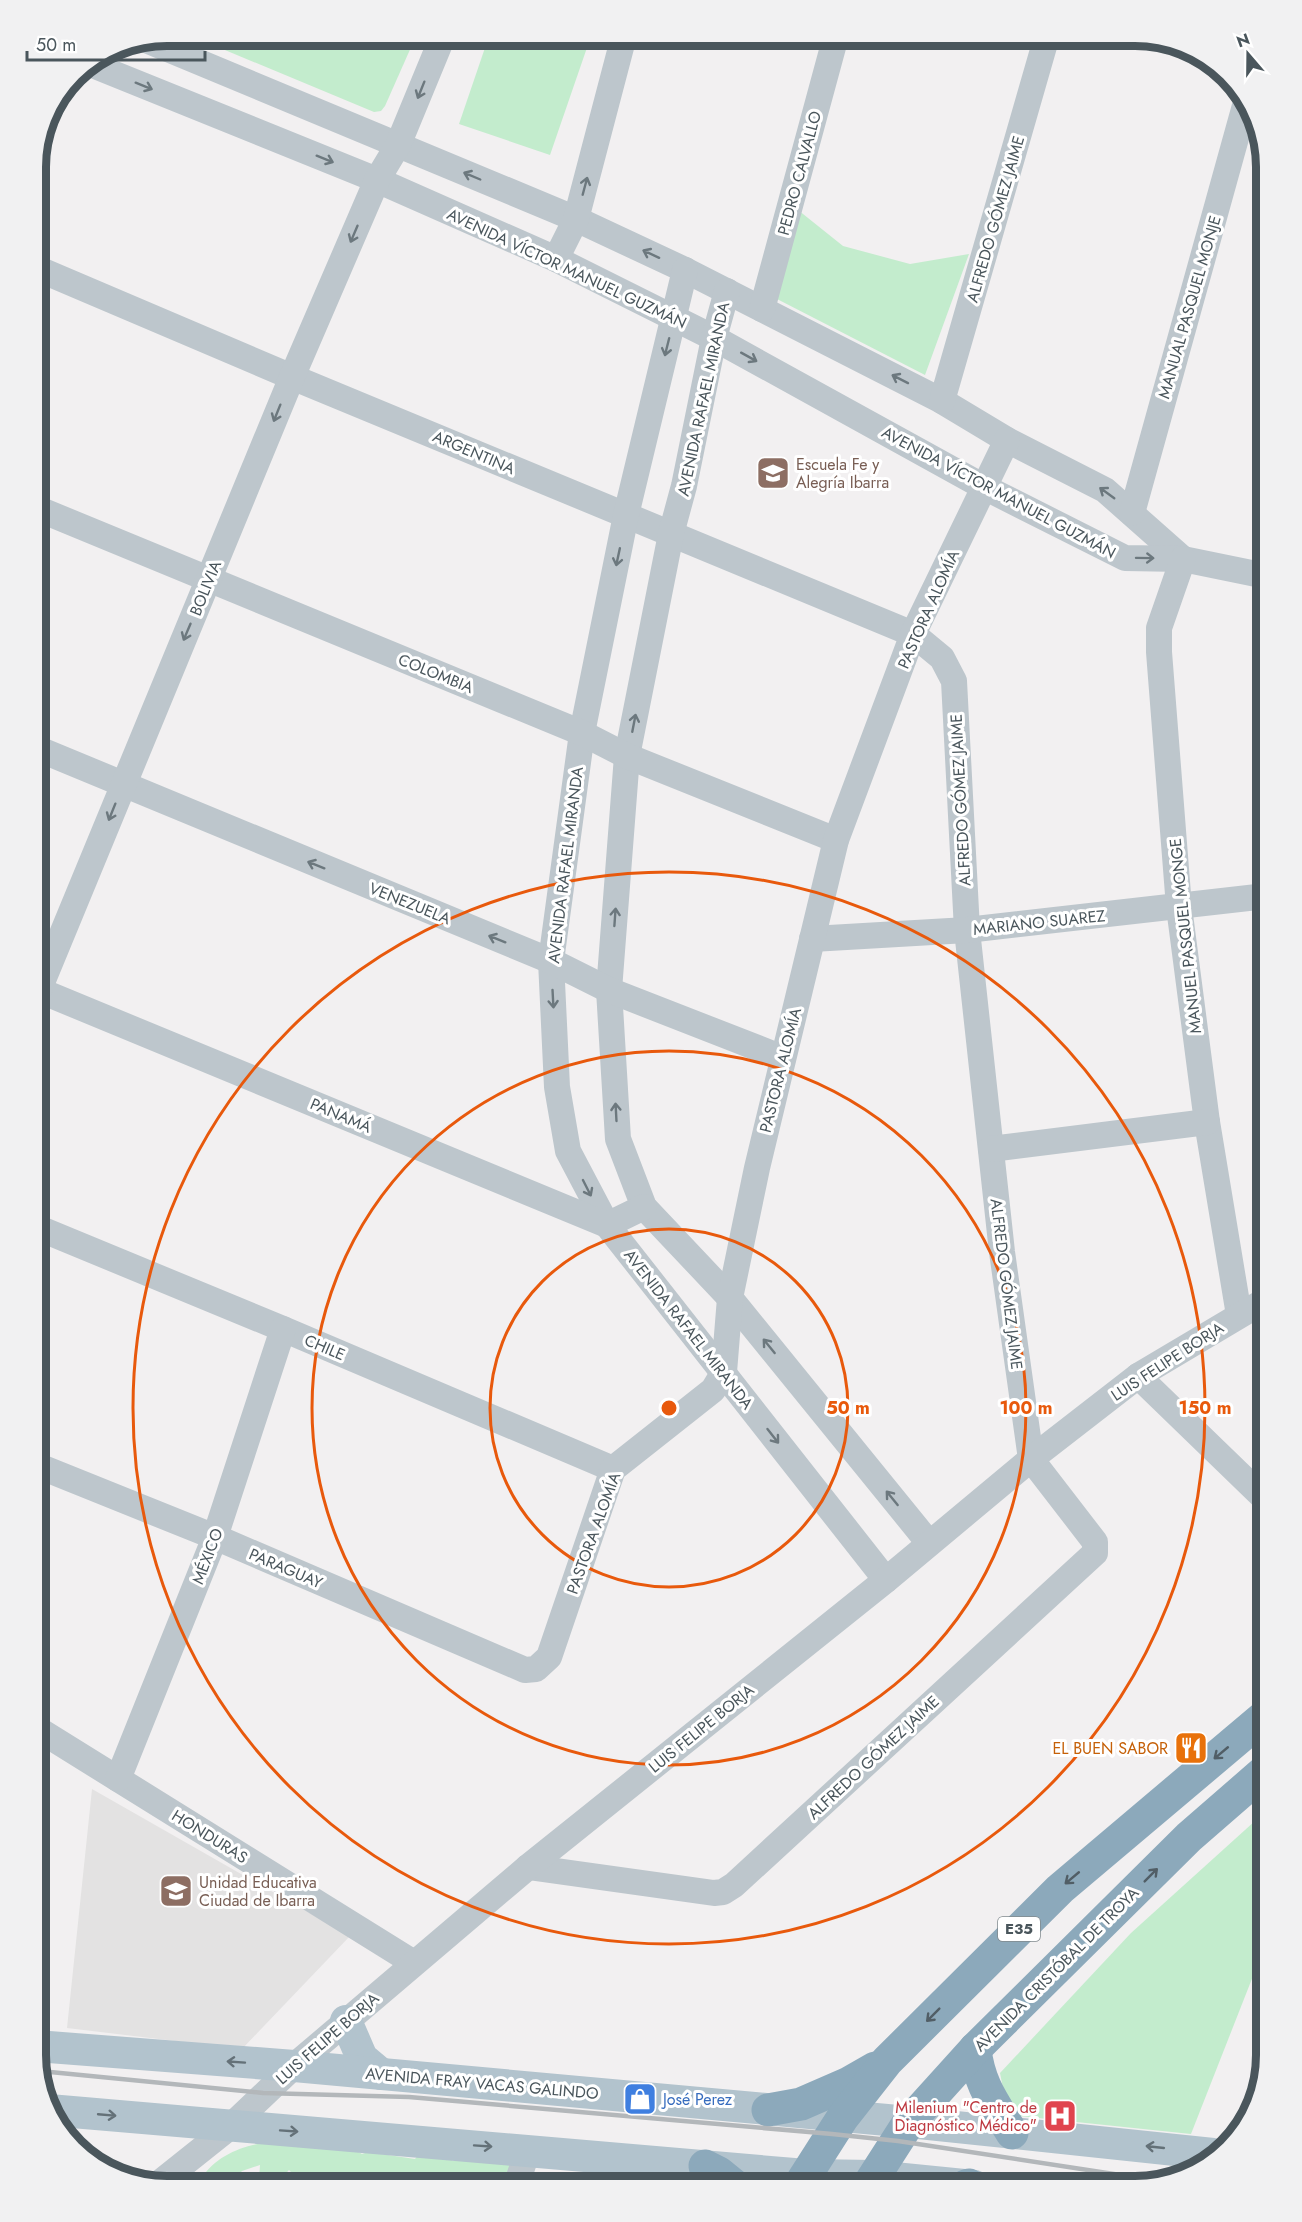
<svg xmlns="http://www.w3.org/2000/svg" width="1302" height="2222" font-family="Jost,sans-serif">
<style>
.education{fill:#e3e2e2}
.green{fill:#c3eccd}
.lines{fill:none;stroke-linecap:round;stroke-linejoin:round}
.minor{stroke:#bdc6cc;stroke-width:26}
.major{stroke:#b2c3cd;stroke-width:32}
.highway{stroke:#8ca9bb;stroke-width:33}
.rail{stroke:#b3b7ba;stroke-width:4.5}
.oneway{stroke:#6c787e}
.oneway2{stroke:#515e66}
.oneway3{stroke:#647178}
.ring{fill:none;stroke:#e8590c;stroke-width:3}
.labels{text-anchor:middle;stroke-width:6;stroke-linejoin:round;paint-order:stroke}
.shield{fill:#fff;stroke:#80898d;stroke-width:1.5}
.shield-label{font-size:15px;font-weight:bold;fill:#4a565c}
.street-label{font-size:16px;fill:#4a565c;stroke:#fff}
.education-label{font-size:16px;fill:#785e54;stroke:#fff;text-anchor:start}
.food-label{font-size:16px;fill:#c56008;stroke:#fff;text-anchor:end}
.shop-label{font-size:16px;fill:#366cbe;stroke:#fff;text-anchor:start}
.health-label{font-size:16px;fill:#be3a42;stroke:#fff;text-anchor:end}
.rim{fill:none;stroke:#4a565c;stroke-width:8}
.centre{fill:#e8590c;stroke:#fff;stroke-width:3}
.ring-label{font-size:18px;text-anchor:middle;font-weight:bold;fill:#e8590c;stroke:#fff;stroke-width:6;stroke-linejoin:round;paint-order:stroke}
</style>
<rect width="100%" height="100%" fill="#f2f0f1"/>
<polygon class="education" points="92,1789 350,1936 242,2049 67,2028"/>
<g class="green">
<polygon points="200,36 416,36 385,106 381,111 374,112 201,40"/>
<polygon points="489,36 591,36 550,155 459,124"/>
<polygon points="798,210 843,246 910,264 969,254 925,375 777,299"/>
<polygon points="1266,1811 1266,1943 1191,2134 1019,2116 1005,2098 1000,2073 1131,1933"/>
<path d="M 263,2143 L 325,2146 L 340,2151 L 352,2145 L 355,2150 L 362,2154 L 368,2152 L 415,2159 L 419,2154 L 445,2154 L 453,2161 C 478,2154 491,2158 515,2167 L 511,2186 L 327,2186 L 322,2184 L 311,2186 L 305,2177 L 295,2176 L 289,2170 L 275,2185 L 266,2183 L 259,2179 L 260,2165 L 242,2171 L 227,2186 L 203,2186 L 201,2179 C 215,2157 239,2147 263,2143 Z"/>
</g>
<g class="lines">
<g class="minor">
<polyline points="146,40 576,219 685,270 942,401 1007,440 1105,490 1183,559"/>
<polyline points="90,64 377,180 556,259 714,338 984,487 1125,558 1183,559 1266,576"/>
<polyline points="556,259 576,219 624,36"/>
<polyline points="36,268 292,377 913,634 942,658 954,681 967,930 1002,1252 1031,1459 1095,1542 1095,1553 734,1885 723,1892 714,1893 528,1867"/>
<polyline points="685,270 626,515 582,733 551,961 557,1087 568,1151 607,1225 886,1580"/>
<polyline points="727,291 714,338 684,486 671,534 627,756 609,990 618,1139 644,1207 730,1298 929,1543"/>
<polyline points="762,309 836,36"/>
<polyline points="942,401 1047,36"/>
<polyline points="36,508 582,733 627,756 836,840"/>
<polyline points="1132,513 1246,102"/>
<polyline points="1183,559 1159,628 1159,652 1179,907 1207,1122 1239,1315"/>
<polyline points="36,748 551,961 609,990 783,1058"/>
<polyline points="812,939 967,930 1266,896"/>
<polyline points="36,989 607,1225 644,1207"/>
<polyline points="36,997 292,377 377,180 398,145 443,36"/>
<polyline points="991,1149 1207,1122"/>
<polyline points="36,1227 283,1329 613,1469"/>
<polyline points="1138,1376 1266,1500"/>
<polyline points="36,1465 215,1537 525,1670 536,1669 549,1657 613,1469 713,1390 724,1372 730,1298 757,1168 836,840 913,634 1007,440"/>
<polyline points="36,1728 414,1963"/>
<polyline points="118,1779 215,1537 283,1329"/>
<polyline points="157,2185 231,2126 294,2066 528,1867 886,1580 1031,1459 1138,1376 1266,1300"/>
<polyline points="516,2186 528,2150"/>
</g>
<g class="major">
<polyline points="346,2021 362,2058 381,2074"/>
<polyline points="36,2046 294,2066 909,2122 1213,2154"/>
<polyline points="49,2110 806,2175 874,2176 974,2186"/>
</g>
<g class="highway">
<path d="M 975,2049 C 979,2085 994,2103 1012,2133"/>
<polyline points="768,2110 801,2104 847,2084 875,2068"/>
<polyline points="705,2166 719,2173 735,2186"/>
<polyline points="799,2186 843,2117 887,2061 1060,1889 1266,1715"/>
<polyline points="868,2186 909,2122 975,2049 1189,1837 1266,1770"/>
<polyline points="966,2186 969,2185"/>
</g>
<polyline class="rail" points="40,2071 263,2093 409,2097 832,2134 898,2141 1127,2176 1162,2180"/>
</g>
<defs><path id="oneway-shaft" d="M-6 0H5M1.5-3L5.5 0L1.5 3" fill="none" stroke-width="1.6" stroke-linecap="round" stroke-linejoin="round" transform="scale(1.5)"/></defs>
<g class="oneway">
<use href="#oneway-shaft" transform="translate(144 86) rotate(22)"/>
<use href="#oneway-shaft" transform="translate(421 90) rotate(112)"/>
<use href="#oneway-shaft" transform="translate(325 159) rotate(22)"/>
<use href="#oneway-shaft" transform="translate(472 176) rotate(-157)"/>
<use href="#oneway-shaft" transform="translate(585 186) rotate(-75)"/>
<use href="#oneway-shaft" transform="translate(354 234) rotate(113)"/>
<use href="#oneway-shaft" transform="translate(651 254) rotate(-155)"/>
<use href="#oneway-shaft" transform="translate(667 347) rotate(104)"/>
<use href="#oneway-shaft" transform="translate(749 357) rotate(29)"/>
<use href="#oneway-shaft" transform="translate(900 379) rotate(-153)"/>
<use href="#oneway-shaft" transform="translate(277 413) rotate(112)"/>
<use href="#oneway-shaft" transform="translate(1107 493) rotate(-144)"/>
<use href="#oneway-shaft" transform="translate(618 557) rotate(102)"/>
<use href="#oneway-shaft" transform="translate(1145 558) rotate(1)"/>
<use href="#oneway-shaft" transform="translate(187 632) rotate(113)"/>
<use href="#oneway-shaft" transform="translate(634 723) rotate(-79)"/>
<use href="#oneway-shaft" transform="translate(112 812) rotate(112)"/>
<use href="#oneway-shaft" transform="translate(316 865) rotate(-158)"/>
<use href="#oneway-shaft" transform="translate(615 917) rotate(-86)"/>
<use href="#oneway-shaft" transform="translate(497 939) rotate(-158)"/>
<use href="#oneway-shaft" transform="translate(553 999) rotate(87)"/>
<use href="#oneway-shaft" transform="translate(616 1112) rotate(-93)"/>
<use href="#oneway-shaft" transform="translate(587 1188) rotate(63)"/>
<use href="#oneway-shaft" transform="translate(769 1346) rotate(-129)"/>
<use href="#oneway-shaft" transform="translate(773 1436) rotate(52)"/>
<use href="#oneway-shaft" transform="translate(892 1498) rotate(-129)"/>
</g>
<g class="oneway2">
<use href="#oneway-shaft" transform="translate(1221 1753) rotate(140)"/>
<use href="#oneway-shaft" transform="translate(1151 1875) rotate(-45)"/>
<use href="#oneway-shaft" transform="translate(1072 1878) rotate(140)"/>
<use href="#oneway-shaft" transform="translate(933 2015) rotate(135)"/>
</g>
<g class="oneway3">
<use href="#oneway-shaft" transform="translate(236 2062) rotate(-176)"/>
<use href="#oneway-shaft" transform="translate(107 2115) rotate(5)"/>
<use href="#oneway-shaft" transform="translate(289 2131) rotate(4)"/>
<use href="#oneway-shaft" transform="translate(483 2146) rotate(4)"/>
<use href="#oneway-shaft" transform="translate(1155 2147) rotate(-174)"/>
</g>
<g class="ring">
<circle cx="669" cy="1408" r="179"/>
<circle cx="669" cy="1408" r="357"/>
<circle cx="669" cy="1408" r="536"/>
</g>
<defs>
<g id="school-square" transform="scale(1.725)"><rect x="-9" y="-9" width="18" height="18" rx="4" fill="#8d6e63" stroke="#fff"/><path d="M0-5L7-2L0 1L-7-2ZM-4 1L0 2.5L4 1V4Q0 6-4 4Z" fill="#fff"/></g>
<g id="restaurant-square" transform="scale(1.725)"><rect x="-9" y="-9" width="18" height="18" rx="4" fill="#e8710a" stroke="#fff"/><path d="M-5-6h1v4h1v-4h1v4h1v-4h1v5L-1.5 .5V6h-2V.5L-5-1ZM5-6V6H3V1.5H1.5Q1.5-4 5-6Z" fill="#fff"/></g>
<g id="university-square" transform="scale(1.725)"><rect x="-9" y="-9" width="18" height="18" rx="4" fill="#8d6e63" stroke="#fff"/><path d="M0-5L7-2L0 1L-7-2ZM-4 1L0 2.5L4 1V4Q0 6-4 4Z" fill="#fff"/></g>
<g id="shop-square" transform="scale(1.725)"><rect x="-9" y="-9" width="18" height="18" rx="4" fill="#3f7fe0" stroke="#fff"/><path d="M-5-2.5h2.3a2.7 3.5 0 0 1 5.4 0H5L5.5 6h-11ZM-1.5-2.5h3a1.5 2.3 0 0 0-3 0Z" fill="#fff"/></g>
<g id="hospital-square" transform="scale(1.725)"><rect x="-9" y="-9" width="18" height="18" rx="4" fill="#e0444e" stroke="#fff"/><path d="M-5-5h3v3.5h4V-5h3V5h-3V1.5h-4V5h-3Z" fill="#fff"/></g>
</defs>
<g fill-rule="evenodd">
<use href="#school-square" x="773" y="473"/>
<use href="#restaurant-square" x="1191" y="1748"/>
<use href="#university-square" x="176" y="1891"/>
<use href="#shop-square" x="640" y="2099"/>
<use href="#hospital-square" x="1060" y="2116"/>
</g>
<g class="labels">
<rect class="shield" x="998" y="1917" width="42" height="24" rx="4.5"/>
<g class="shield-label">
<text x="1019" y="1934">E35</text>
</g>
<g class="street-label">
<text transform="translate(799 173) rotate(-75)" y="6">PEDRO CALVALLO</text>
<text transform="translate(995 219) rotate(-74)" y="6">ALFREDO GÓMEZ JAIME</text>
<text transform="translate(567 268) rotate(25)" y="6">AVENIDA VÍCTOR MANUEL GUZMÁN</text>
<text transform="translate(1189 307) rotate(-74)" y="6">MANUAL PASQUEL MONJE</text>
<text transform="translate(703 399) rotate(-78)" y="6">AVENIDA RAFAEL MIRANDA</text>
<text transform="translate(474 452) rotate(23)" y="6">ARGENTINA</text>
<text transform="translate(999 492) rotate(28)" y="6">AVENIDA VÍCTOR MANUEL GUZMÁN</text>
<text transform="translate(205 588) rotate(-68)" y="6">BOLIVIA</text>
<text transform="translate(928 609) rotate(-66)" y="6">PASTORA ALOMÍA</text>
<text transform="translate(436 673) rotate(22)" y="6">COLOMBIA</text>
<text transform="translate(960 800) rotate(-93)" y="6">ALFREDO GÓMEZ JAIME</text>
<text transform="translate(565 865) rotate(-83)" y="6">AVENIDA RAFAEL MIRANDA</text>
<text transform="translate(410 903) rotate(22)" y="6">VENEZUELA</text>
<text transform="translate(1039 922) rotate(-6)" y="6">MARIANO SUAREZ</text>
<text transform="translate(1185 936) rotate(-96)" y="6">MANUEL PASQUEL MONGE</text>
<text transform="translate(780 1070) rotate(-76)" y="6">PASTORA ALOMÍA</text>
<text transform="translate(341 1115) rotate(23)" y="6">PANAMÁ</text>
<text transform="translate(1007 1284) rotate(83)" y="6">ALFREDO GÓMEZ JAIME</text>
<text transform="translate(689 1329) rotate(52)" y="6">AVENIDA RAFAEL MIRANDA</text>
<text transform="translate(325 1347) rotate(23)" y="6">CHILE</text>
<text transform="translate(1167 1361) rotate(-33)" y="6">LUIS FELIPE BORJA</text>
<text transform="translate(593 1533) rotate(-70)" y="6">PASTORA ALOMÍA</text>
<text transform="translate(207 1556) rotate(-69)" y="6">MÉXICO</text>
<text transform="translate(286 1568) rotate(23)" y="6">PARAGUAY</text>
<text transform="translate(701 1728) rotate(-39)" y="6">LUIS FELIPE BORJA</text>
<text transform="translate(873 1757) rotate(-43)" y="6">ALFREDO GÓMEZ JAIME</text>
<text transform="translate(210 1836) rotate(32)" y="6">HONDURAS</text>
<text transform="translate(1056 1969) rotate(-45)" y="6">AVENIDA CRISTÓBAL DE TROYA</text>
<text transform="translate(327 2038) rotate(-41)" y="6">LUIS FELIPE BORJA</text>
<text transform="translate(482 2083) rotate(5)" y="6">AVENIDA FRAY VACAS GALINDO</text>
</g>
<g class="education-label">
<text x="796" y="470">Escuela Fe y<tspan x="796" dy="18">Alegría Ibarra</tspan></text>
<text x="199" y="1888">Unidad Educativa<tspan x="199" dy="18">Ciudad de Ibarra</tspan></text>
</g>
<g class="food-label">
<text x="1168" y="1754">EL BUEN SABOR</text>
</g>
<g class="shop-label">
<text x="663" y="2105">José Perez</text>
</g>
<g class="health-label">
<text x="1037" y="2113">Milenium "Centro de<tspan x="1037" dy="18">Diagnóstico Médico"</tspan></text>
</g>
</g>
<path d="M0 0H1302V2222H0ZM167 46H1135A121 121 0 0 1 1256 167V2055A121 121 0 0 1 1135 2176H167A121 121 0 0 1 46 2055V167A121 121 0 0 1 167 46Z" fill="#f1f1f2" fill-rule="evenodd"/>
<path class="rim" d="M167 46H1135A121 121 0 0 1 1256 167V2055A121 121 0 0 1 1135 2176H167A121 121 0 0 1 46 2055V167A121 121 0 0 1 167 46Z"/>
<circle cx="669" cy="1408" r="9" class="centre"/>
<g class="ring-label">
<text x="848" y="1414">50 m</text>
<text x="1026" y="1414">100 m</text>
<text x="1205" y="1414">150 m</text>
</g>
<g transform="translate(1248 54) rotate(340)" stroke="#ffffff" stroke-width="4.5" paint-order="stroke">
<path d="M0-4.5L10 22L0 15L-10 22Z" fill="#4a565c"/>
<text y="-9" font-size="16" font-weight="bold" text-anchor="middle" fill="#4a565c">N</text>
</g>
<path d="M27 51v9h178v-9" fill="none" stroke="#4a565c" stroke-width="3"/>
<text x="36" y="51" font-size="18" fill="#4a565c" stroke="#ffffff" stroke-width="4.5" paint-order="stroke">50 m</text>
</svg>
